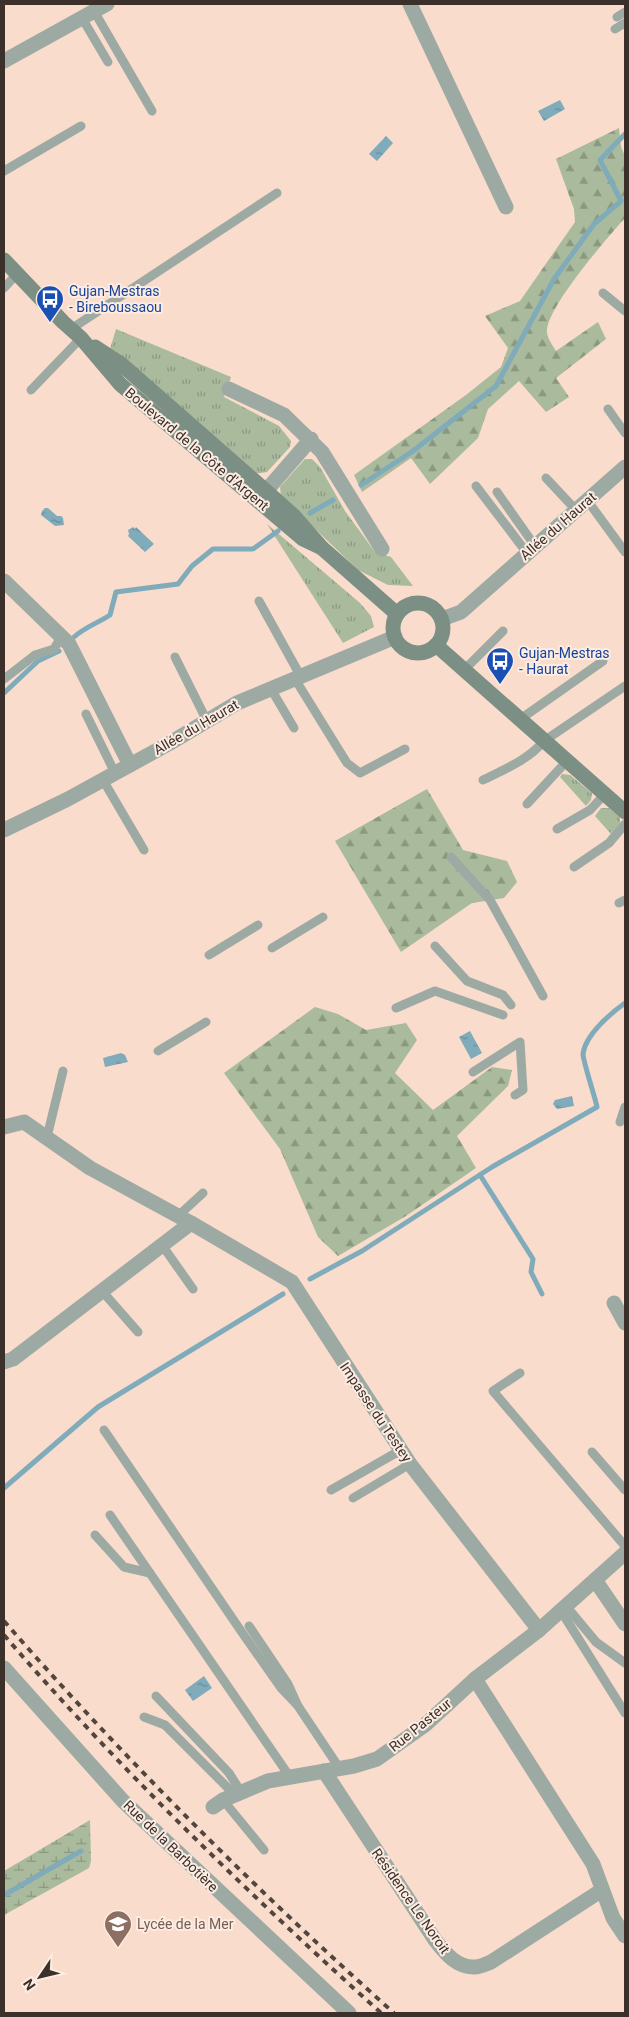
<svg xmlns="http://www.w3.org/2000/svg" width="629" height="2017" font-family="Roboto,sans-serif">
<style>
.grass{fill:url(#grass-tufts)}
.forest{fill:url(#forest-firs)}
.wetland{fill:url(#wetland-marsh)}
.water{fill:url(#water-ripples)}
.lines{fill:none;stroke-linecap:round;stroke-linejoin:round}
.stream{stroke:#7fabba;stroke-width:5}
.lane{stroke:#9daaa4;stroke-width:9}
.street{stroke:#9daaa4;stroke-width:15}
.secondary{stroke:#7b8f85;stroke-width:15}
.rail{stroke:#52453e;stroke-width:4;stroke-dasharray:6 6;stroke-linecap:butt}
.labels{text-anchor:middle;stroke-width:4;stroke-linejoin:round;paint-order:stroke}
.transit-label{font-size:14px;fill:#164399;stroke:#fdece2;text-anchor:start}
.street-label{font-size:14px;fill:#3b302a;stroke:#fdece2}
.education-label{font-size:14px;fill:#785e54;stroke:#fdece2;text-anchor:start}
</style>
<defs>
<pattern id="grass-tufts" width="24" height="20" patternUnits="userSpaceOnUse" patternTransform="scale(1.25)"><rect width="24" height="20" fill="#a9ba9d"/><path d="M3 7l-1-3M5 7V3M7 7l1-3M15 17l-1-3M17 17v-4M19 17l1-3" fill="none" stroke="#8b9880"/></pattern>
<pattern id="forest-firs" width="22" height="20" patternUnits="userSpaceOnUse" patternTransform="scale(1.25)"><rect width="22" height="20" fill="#a9ba9d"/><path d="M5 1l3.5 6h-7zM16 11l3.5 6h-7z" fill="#8b9880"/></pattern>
<pattern id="wetland-marsh" width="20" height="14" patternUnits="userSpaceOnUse" patternTransform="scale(1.25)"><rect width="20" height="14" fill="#a9ba9d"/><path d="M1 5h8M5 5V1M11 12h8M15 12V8" fill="none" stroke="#8b9880"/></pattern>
<pattern id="water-ripples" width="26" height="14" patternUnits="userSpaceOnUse" patternTransform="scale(1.25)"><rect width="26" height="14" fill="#7fabba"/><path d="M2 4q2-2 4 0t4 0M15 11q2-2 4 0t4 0" fill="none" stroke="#698c97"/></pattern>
</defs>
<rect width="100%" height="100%" fill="#f9dccc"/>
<g class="grass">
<polygon points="116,329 231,377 224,397 279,426 291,441 290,447 267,472 254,474 110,349"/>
<polygon points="305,459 312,459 320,467 345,511 375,552 391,557 413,586 388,585 358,570 281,496 280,487"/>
<polygon points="267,524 360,603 371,616 374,627 343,643"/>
<polygon points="562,774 570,775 592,793 591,800 586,806 560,777"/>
<polygon points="601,808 609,808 620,817 620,823 611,834 595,816"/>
</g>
<g class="forest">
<path d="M 619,128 L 621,147 L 625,156 L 625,218 C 608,237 544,310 547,333 C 548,339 553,346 556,351 L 598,322 L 606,339 L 556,378 L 569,397 L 546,412 L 519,381 L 488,409 L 478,438 L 430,484 L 411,458 L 362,492 L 354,475 L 466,395 L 501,367 L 508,348 L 485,316 L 520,301 L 575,222 L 574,209 L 556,159 Z"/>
<polygon points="427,789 463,850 507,861 517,882 504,898 472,903 401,952 335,841"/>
<polygon points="315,1007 338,1014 366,1030 406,1023 417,1040 395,1073 433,1110 492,1067 512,1070 508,1086 457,1136 476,1168 406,1216 338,1256 318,1237 280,1149 224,1073"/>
</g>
<polygon class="wetland" points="90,1820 91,1861 89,1868 4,1915 4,1871"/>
<g class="water">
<polygon points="560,100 565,109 544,121 538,111"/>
<polygon points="386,136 393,143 377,161 369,154"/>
<polygon points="45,508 48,508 57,516 61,516 63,518 64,525 55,526 41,515 42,511"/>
<polygon points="133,527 135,529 136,527 154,544 145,552 128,536 129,534 128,530"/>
<polygon points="470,1031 482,1053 471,1059 459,1037"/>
<polygon points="121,1053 125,1055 128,1062 105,1067 103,1058"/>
<polygon points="572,1096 574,1106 557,1109 553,1104 555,1100"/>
<polygon points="204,1676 212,1688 193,1701 185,1690"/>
</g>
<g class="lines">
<g class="stream">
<polyline points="361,485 413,451 496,386 554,279 594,224 621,201 600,160 625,134"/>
<polyline points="310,513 333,500"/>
<path d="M 74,637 C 85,627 98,623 110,615 L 116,592 L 178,584 L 192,566 L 213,549 L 253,549 L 278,531"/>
<polyline points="4,693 38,661 59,651"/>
<polyline points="480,1175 533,1259 531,1272 542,1294"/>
<path d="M 310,1279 L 362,1251 L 492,1167 L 597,1107 C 595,1097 583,1061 583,1054 C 585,1035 611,1013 625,1003"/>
<polyline points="4,1488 98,1407 283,1294"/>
<polyline points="4,1895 81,1851"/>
</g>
<g class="lane">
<polyline points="94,11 152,111"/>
<polyline points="617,17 625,12"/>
<polyline points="82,18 108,62"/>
<polyline points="615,29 625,23"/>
<polyline points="4,171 81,126"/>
<polyline points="4,288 17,274"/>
<polyline points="603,293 625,311"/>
<polyline points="71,329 277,193"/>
<polyline points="31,390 81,338"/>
<polyline points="608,409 625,433"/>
<polyline points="546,478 576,510"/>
<polyline points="476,486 527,553"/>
<polyline points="497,492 535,546"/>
<polyline points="587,500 625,552"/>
<polyline points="259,601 301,677"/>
<polyline points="175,657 207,721"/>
<polyline points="464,670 503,631"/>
<polyline points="4,679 35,655 54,649 61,637"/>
<polyline points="295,679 347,763 360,773 405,749"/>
<polyline points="271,689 294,728"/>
<polyline points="86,714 115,773"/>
<polyline points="519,720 603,661"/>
<polyline points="103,780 144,850"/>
<path d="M 483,780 C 505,769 528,760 544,741 L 625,686"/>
<polyline points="527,804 566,762"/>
<polyline points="557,829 590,810 604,795"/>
<polyline points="451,857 490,900 543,996"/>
<polyline points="574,867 609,843 625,824"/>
<polyline points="619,903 625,900"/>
<polyline points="435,946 467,981 503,995 511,1005"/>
<polyline points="272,948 323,917"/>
<polyline points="209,955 258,925"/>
<polyline points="396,1008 435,991 503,1015"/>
<polyline points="158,1051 206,1022"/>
<polyline points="473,1072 520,1042 523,1090 515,1095"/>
<polyline points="620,1122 625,1107"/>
<polyline points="47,1137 63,1071"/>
<polyline points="178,1216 203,1193"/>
<polyline points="162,1245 193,1289"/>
<polyline points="102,1291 138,1332"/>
<polyline points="520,1373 493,1391 625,1546"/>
<polyline points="104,1430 241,1631 281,1688 298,1706"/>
<polyline points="592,1452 625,1490"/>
<polyline points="331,1490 401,1450"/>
<polyline points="353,1498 410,1464"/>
<polyline points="110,1515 290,1777"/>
<polyline points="95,1535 124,1567 150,1573"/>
<polyline points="566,1606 596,1642 625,1663"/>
<polyline points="561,1611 625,1713"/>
<polyline points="249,1626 288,1684 298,1706 340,1769"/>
<polyline points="156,1696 229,1773 241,1792"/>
<polyline points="144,1717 165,1725 235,1795"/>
<polyline points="223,1800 264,1850"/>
</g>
<g class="street">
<polyline points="410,4 506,207"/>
<polyline points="4,61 107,4"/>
<polyline points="229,389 284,415 322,452 382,549"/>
<polyline points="266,491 311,439"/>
<polyline points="4,581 69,644 130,765"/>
<polyline points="442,619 461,612 625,467"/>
<polyline points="4,830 68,799 170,743 237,703 395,637"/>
<polyline points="4,1127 24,1122 90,1168 191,1223 292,1282 410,1464 539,1630"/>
<polyline points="614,1303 625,1323"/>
<polyline points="4,1362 13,1359 191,1223"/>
<polyline points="595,1580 625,1624"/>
<polyline points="4,1668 123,1801 349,2013"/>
<polyline points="475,1679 593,1864 613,1918 625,1936"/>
<path d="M 324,1771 L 435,1940 C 445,1953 457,1968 475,1967 C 480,1967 486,1964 491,1962 L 602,1890"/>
<polyline points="213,1807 223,1800 268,1781 354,1766 377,1759 425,1725 475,1679 539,1630 625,1553"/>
</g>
<g class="secondary">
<polyline points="4,260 63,322 81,338 120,384 303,539 322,548"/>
<polyline points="95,347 121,364 266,491 293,515 322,548 397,614"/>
<circle cx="418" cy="628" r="25"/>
<polyline points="436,645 625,812"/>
</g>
<g class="rail">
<path d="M 4,1621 C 125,1760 257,1891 394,2013"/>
<path d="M 4,1635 C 120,1770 249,1894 381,2013"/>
</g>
</g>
<defs>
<g id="bus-pin" transform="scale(1.4375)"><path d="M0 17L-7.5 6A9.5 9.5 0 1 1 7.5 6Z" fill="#1a4fb4" stroke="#fdece2"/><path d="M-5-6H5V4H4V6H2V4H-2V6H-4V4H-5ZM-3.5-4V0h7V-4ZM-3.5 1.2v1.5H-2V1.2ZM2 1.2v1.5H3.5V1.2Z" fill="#fff"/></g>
<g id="school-pin" transform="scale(1.4375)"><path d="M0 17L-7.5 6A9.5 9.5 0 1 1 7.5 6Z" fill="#8d6e63" stroke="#fdece2"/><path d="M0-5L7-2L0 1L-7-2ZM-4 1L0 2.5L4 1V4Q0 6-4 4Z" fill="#fff"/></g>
</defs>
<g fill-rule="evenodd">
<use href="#bus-pin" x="50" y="299"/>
<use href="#bus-pin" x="500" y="661"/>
<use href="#school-pin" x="118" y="1924"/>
</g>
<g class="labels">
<g class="transit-label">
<text x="69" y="296">Gujan-Mestras<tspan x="69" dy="16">- Bireboussaou</tspan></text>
<text x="519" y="658">Gujan-Mestras<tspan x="519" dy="16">- Haurat</tspan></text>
</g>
<g class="street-label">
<text transform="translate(197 449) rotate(40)" y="5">Boulevard de la Côte d'Argent</text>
<text transform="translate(558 526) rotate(-41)" y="5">Allée du Haurat</text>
<text transform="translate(196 727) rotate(-30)" y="5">Allée du Haurat</text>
<text transform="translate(376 1412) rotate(56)" y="5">Impasse du Testey</text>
<text transform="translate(420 1725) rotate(-39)" y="5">Rue Pasteur</text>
<text transform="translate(171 1846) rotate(44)" y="5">Rue de la Barbotière</text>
<text transform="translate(411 1901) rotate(55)" y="5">Résidence Le Noroit</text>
</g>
<g class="education-label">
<text x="137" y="1929">Lycée de la Mer</text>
</g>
</g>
<rect width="629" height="2017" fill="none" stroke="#3b302a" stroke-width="10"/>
<g transform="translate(40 1977) rotate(235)" stroke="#fdece2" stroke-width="4" paint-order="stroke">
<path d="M0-4L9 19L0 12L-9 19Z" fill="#3b302a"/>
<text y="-8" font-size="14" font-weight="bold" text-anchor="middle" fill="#3b302a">N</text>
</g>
</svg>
